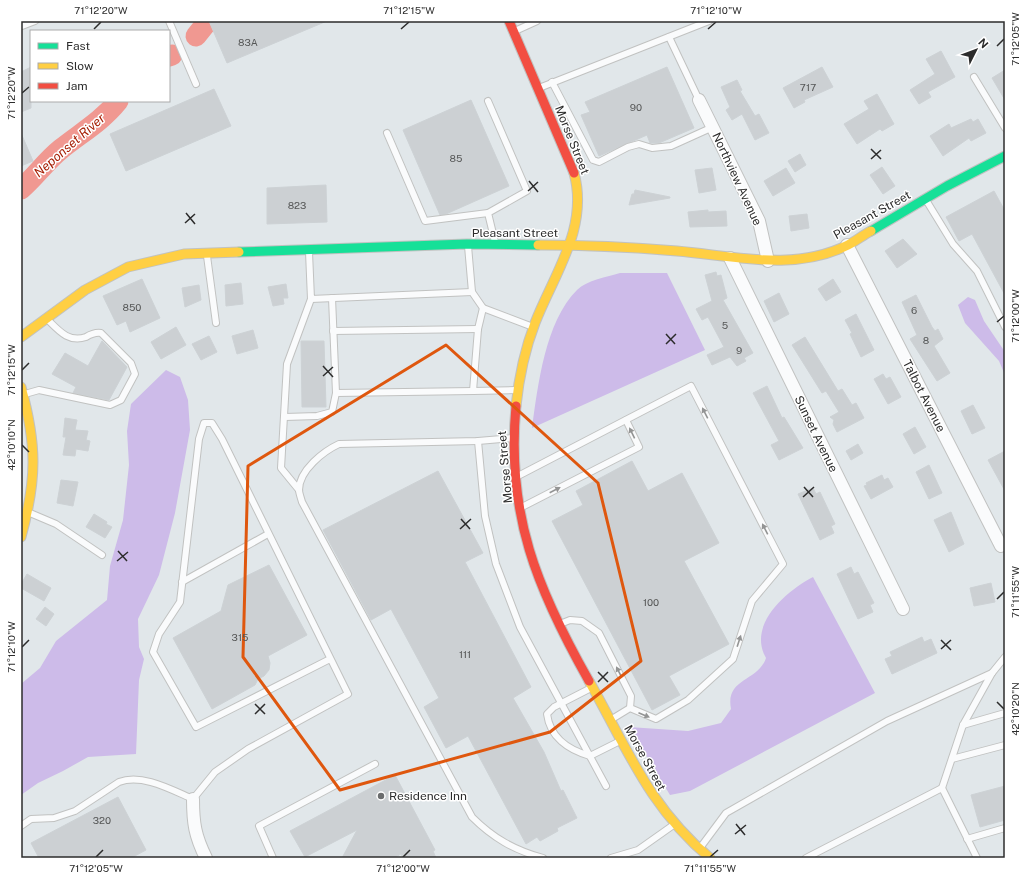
<svg xmlns="http://www.w3.org/2000/svg" width="1026" height="879" font-family="'Public Sans',sans-serif">
  <style>
    .green { fill: #cdbbe9 }
    .lines { fill: none; stroke-linecap: round; stroke-linejoin: round }
    .river { stroke: #f09891; stroke-width: 21 }
    .building { fill: #ccd0d3; stroke: #cdd2d5 }
    .lane-casing { stroke: #c1c2c1; stroke-width: 8 }
    .street-casing { stroke: #c1c2c1; stroke-width: 14 }
    .fast-casing { stroke: #c1c2c1; stroke-width: 11 }
    .slow-casing { stroke: #c1c2c1; stroke-width: 11 }
    .jam-casing { stroke: #c1c2c1; stroke-width: 11 }
    .lane { stroke: #fafbfc; stroke-width: 6 }
    .street { stroke: #fafbfc; stroke-width: 12 }
    .fast { stroke: #16e098; stroke-width: 9 }
    .slow { stroke: #ffcf43; stroke-width: 9 }
    .jam { stroke: #f24e42; stroke-width: 9 }
    .oneway { fill: #939494 }
    .marked { fill: none; stroke: #df570e; stroke-width: 3; stroke-linejoin: round }
    .ticks { fill: none; stroke: #2c2c2c; stroke-width: 1.5 }
    .poi-dot { fill: #6b6d6e; stroke: #fff; stroke-width: 1.5 }
    .labels { text-anchor: middle; stroke-width: 3; stroke-linejoin: round; paint-order: stroke }
    .number-label { font-size: 10px; fill: #555656 }
    .street-label { font-size: 12px; fill: #2c2c2c; stroke: #fff }
    .poi-label { font-size: 12px; fill: #2c2c2c; stroke: #fff; text-anchor: start }
    .water-label { font-size: 13px; font-style: italic; fill: #a61f05; stroke: #fff }
    .neatline { fill: none; stroke: #2c2c2c; stroke-width: 1.5 }
    .ticks-label { font-size: 10px; text-anchor: middle; fill: #2c2c2c }
  </style>
  <rect width="100%" height="100%" fill="#e1e7ea"/>
  <g class="green">
    <path d="M620 273H667L705 350 532 428C538 385 545 322 577 290 587 280 607 277 620 273Z"/>
    <polygon points="968,297 975,300 984,321 1005,352 1005,375 999,361 965,323 958,305"/>
    <polygon points="166,370 180,377 188,400 190,430 175,513 159,575 138,619 139,647 144,659 139,680 136,754 88,757 63,771 38,783 21,795 21,684 40,668 56,641 107,600 110,566 123,520 129,465 127,431 131,404"/>
    <path d="M813 577 875 693 690 791 670 795 629 727 688 731 721 723 731 709C725 678 758 682 766 658 747 625 786 591 813 577Z"/>
  </g>
  <g class="lines">
    <g class="river">
      <polyline points="196,36 208,21"/>
      <polyline points="169,56 172,55"/>
      <path d="M21 189C35 177 46 161 61 149 81 133 102 121 118 101"/>
    </g>
  </g>
  <g class="building">
    <polygon points="209,21 327,21 227,63"/>
    <polygon points="941,51 955,77 928,92 931,97 919,104 910,90 935,74 926,59"/>
    <polygon points="31,67 31,108 21,112 21,72"/>
    <polygon points="667,67 694,128 659,143 650,143 647,135 599,156 581,115 590,112 585,102"/>
    <polygon points="822,67 833,87 804,100 805,102 794,108 783,88"/>
    <polygon points="1005,70 1005,100 992,78"/>
    <polygon points="737,80 742,90 740,91 755,116 759,114 769,133 755,140 742,114 732,120 726,110 730,107 721,87"/>
    <polygon points="214,89 231,126 126,171 110,134"/>
    <polygon points="877,94 894,124 882,131 880,129 857,144 844,124 869,109 864,101"/>
    <polygon points="471,100 509,186 446,214 440,215 403,130"/>
    <polygon points="971,119 973,122 978,119 986,133 971,141 969,138 943,156 930,136 949,124 951,128"/>
    <polygon points="21,133 33,161 21,166"/>
    <polygon points="800,154 806,165 795,172 788,161"/>
    <polygon points="882,167 895,186 883,194 870,175"/>
    <polygon points="712,168 716,190 699,193 695,170"/>
    <polygon points="786,168 795,183 773,196 764,181"/>
    <polygon points="326,185 327,222 267,224 267,188"/>
    <polygon points="635,190 670,197 670,198 629,205 632,194 634,194"/>
    <polygon points="994,191 1005,211 1005,295 972,234 959,241 946,217"/>
    <polygon points="708,210 708,212 726,211 727,226 690,227 688,212"/>
    <polygon points="807,214 809,228 791,231 789,216"/>
    <polygon points="903,239 917,254 897,268 885,251"/>
    <polygon points="716,272 717,276 721,275 727,298 723,300 753,353 744,358 746,361 737,366 730,357 712,365 707,355 724,347 708,317 702,320 696,309 712,301 705,275"/>
    <polygon points="142,279 160,318 130,332 126,321 117,325 103,296"/>
    <polygon points="833,279 841,292 826,301 818,289"/>
    <polygon points="241,283 243,304 226,306 225,285"/>
    <polygon points="286,284 288,298 283,298 284,304 273,306 268,287"/>
    <polygon points="199,285 201,300 185,307 182,288"/>
    <polygon points="779,293 789,314 774,322 764,301"/>
    <polygon points="916,295 932,327 935,331 938,329 943,339 934,346 950,373 937,381 910,339 917,335 902,302"/>
    <polygon points="856,314 874,350 861,357 850,334 852,333 845,320"/>
    <polygon points="176,327 186,345 161,359 151,342"/>
    <polygon points="253,330 258,348 237,354 232,336"/>
    <polygon points="209,336 217,352 201,360 192,344"/>
    <polygon points="805,337 838,391 842,389 852,405 856,403 864,418 837,432 833,424 834,420 830,417 839,412 826,391 822,393 792,345"/>
    <polygon points="102,341 127,367 109,400 73,393 76,387 52,374 65,353 88,366"/>
    <polygon points="301,341 324,341 326,407 302,407"/>
    <polygon points="883,374 886,379 890,377 901,397 888,404 874,379"/>
    <polygon points="767,386 782,418 784,417 803,448 779,460 771,445 779,441 753,393"/>
    <polygon points="973,405 985,428 972,434 961,411"/>
    <polygon points="65,418 77,420 75,430 88,431 86,440 90,441 88,451 76,449 75,456 63,455 66,437 63,437"/>
    <polygon points="915,427 926,447 914,454 903,434"/>
    <polygon points="858,444 863,453 851,460 846,451"/>
    <polygon points="1005,451 1005,491 988,460"/>
    <polygon points="632,461 648,491 682,473 719,543 684,561 729,644 669,676 680,695 652,710 552,521 583,505 576,491"/>
    <polygon points="929,465 942,493 929,499 916,472"/>
    <polygon points="438,471 483,553 465,562 531,687 513,698 544,752 561,791 563,790 577,818 557,828 558,831 540,841 537,837 526,844 468,736 446,748 424,707 439,698 391,609 371,620 323,530"/>
    <polygon points="882,475 884,480 888,478 893,487 871,499 864,486 867,485 866,483"/>
    <polygon points="61,480 78,482 73,506 57,503"/>
    <polygon points="813,488 816,494 820,492 835,524 831,526 834,533 820,540 798,494"/>
    <polygon points="951,512 964,544 949,552 934,520"/>
    <polygon points="94,514 107,522 106,524 112,527 105,538 86,527"/>
    <polygon points="269,565 307,635 268,656 270,663 269,670 264,676 258,679 255,685 212,709 173,638 221,611 228,585"/>
    <polygon points="851,567 854,574 858,572 874,603 870,605 873,612 858,619 837,574"/>
    <polygon points="27,574 51,588 44,601 21,588 21,584"/>
    <polygon points="991,583 995,602 974,606 970,588"/>
    <polygon points="45,607 54,614 46,626 36,619"/>
    <polygon points="922,637 924,642 931,639 937,653 892,674 885,659 892,656 890,652"/>
    <polygon points="395,775 435,850 433,851 436,858 403,858 401,854 394,858 342,858 357,830 305,857 290,831"/>
    <polygon points="1005,786 1005,820 980,827 971,795"/>
    <polygon points="118,797 146,850 131,858 39,858 31,843"/>
  </g>
  <g class="lines">
    <defs>
      <g id="lane">
        <polyline points="169,21 196,84"/>
        <polyline points="21,23 22,26 35,21"/>
        <polyline points="515,31 537,21"/>
        <polyline points="669,37 699,100"/>
        <polyline points="974,77 1005,128"/>
        <polyline points="552,82 593,160 599,162 628,147 639,144 652,148 671,146 713,127"/>
        <polyline points="539,88 709,21"/>
        <polyline points="488,101 527,191 488,213 495,242"/>
        <polyline points="387,133 425,221 488,213"/>
        <polyline points="926,200 953,244 977,271 1005,327"/>
        <polyline points="468,246 472,292 483,308 533,327"/>
        <polyline points="309,252 311,299 472,292"/>
        <polyline points="207,256 216,323"/>
        <polyline points="332,298 336,393"/>
        <polyline points="483,308 478,329 473,391 516,390"/>
        <polyline points="333,331 478,329"/>
        <path d="M25 394 39 390 110 405 121 400 135 374 131 363 101 333C95 332 91 334 86 337 69 343 59 331 48 320"/>
        <polyline points="285,417 317,416 332,412 336,393 473,391"/>
        <path d="M513 438 478 441 339 444C324 451 299 470 299 490 299 493 301 498 302 502L472 817C493 838 514 850 543 858"/>
        <polyline points="478,441 485,516 496,564 520,627 606,786"/>
        <polyline points="518,476 691,386 783,564 752,601 733,659 688,700 656,719 630,708 612,719"/>
        <polyline points="299,490 281,468 287,364 311,299"/>
        <polyline points="522,507 639,447 626,420"/>
        <polyline points="30,513 56,524 102,555"/>
        <polyline points="182,582 268,534"/>
        <polyline points="560,624 570,620 582,621 599,633 631,696 630,708"/>
        <path d="M591 688 554 707 547 714C550 737 568 750 590 756L620 741"/>
        <polyline points="963,725 1005,713"/>
        <polyline points="952,759 1005,745"/>
        <polyline points="942,788 963,725 992,673 1005,657"/>
        <path d="M21 826 31 819 54 818 75 811 119 782C142 773 172 790 193 799L215 772 248 749 348 694 222 439 212 423H204L199 439 180 602 159 634 153 652 196 727 330 659"/>
        <polyline points="967,839 1005,828"/>
        <polyline points="700,848 726,813 887,721 992,673"/>
        <polyline points="273,858 259,826 375,764"/>
        <polyline points="611,858 638,850 672,826"/>
        <polyline points="806,858 942,788 977,858"/>
      </g>
      <g id="street">
        <polyline points="699,100 759,221 768,261"/>
        <polyline points="847,245 1001,546"/>
        <polyline points="730,258 903,609"/>
        <path d="M193 799C193 823 195 836 206 858"/>
      </g>
      <g id="fast">
        <polyline points="871,231 947,186 1005,156"/>
        <polyline points="239,252 467,244 538,245"/>
      </g>
      <g id="slow">
        <path d="M538 245C584 245 631 247 677 251 734 256 794 272 848 245 856 241 863 235 871 231"/>
        <polyline points="21,337 85,290 128,267 184,254 239,252"/>
        <path d="M21 387C37 445 37 479 21 537"/>
        <path d="M516 406C519 377 525 349 535 323 554 274 589 228 574 173"/>
        <path d="M589 681C627 748 649 807 710 858"/>
      </g>
      <g id="jam">
        <polyline points="509,21 574,173"/>
        <path d="M516 406C506 514 537 589 589 681"/>
      </g>
    </defs>
    <use href="#lane" class="lane-casing"/>
    <use href="#street" class="street-casing"/>
    <use href="#fast" class="fast-casing"/>
    <use href="#slow" class="slow-casing"/>
    <use href="#jam" class="jam-casing"/>
    <use href="#lane" class="lane"/>
    <use href="#street" class="street"/>
    <use href="#fast" class="fast"/>
    <use href="#slow" class="slow"/>
    <use href="#jam" class="jam"/>
  </g>
  <defs><path id="oneway-solid" d="M-6-.8H1V-3.2L6.5 0L1 3.2V.8H-6Z"/></defs>
  <g class="oneway">
    <use href="#oneway-solid" transform="translate(705 413) rotate(-117)"/>
    <use href="#oneway-solid" transform="translate(632 433) rotate(-116)"/>
    <use href="#oneway-solid" transform="translate(555 490) rotate(-27)"/>
    <use href="#oneway-solid" transform="translate(765 529) rotate(-117)"/>
    <use href="#oneway-solid" transform="translate(739 641) rotate(-72)"/>
    <use href="#oneway-solid" transform="translate(619 672) rotate(-117)"/>
    <use href="#oneway-solid" transform="translate(644 715) rotate(23)"/>
  </g>
  <path class="marked" d="M446 345 598 483 641 661 550 732 340 790 243 657 248 466Z"/>
  <path class="ticks" d="M94 29 101 22M401 29 409 22M708 29 716 22M997 46 1004 39M22 93 29 87M871 149 881 159M871 159 881 150M529 181 538 192M528 191 538 182M186 213 195 224M185 223 195 214M997 322 1004 316M666 334 675 344M666 344 676 334M323 366 333 377M22 370 29 363M323 376 333 367M22 445 29 452M804 487 813 497M803 497 814 487M461 519 470 529M460 529 471 519M118 551 127 561M117 561 128 552M997 599 1004 592M941 640 951 650M22 647 29 640M941 649 951 640M598 672 608 682M598 682 608 672M997 702 1004 709M255 704 265 714M255 714 265 704M736 824 745 835M735 834 746 825M96 857 103 850M403 857 410 850M710 857 718 850"/>
  <circle class="poi-dot" cx="381" cy="796" r="4"/>
  <g class="labels">
    <g class="number-label">
      <text x="248" y="46">83A</text>
      <text x="808" y="91">717</text>
      <text x="636" y="111">90</text>
      <text x="456" y="162">85</text>
      <text x="297" y="209">823</text>
      <text x="132" y="311">850</text>
      <text x="914" y="314">6</text>
      <text x="725" y="329">5</text>
      <text x="926" y="344">8</text>
      <text x="739" y="354">9</text>
      <text x="651" y="606">100</text>
      <text x="240" y="641">315</text>
      <text x="465" y="658">111</text>
      <text x="102" y="824">320</text>
    </g>
    <g class="street-label">
      <text transform="translate(572 140) rotate(68)" y="4">Morse Street</text>
      <text transform="translate(737 179) rotate(65)" y="4">Northview Avenue</text>
      <text transform="translate(872 215) rotate(-29)" y="4">Pleasant Street</text>
      <text x="515" y="237">Pleasant Street</text>
      <text transform="translate(924 396) rotate(63)" y="4">Talbot Avenue</text>
      <text transform="translate(816 434) rotate(64)" y="4">Sunset Avenue</text>
      <text transform="translate(505 467) rotate(-95)" y="4">Morse Street</text>
      <text transform="translate(645 758) rotate(61)" y="4">Morse Street</text>
    </g>
    <g class="poi-label">
      <text x="389" y="800">Residence Inn</text>
    </g>
    <g class="water-label">
      <text transform="translate(69 145) rotate(-41)" y="5">Neponset River</text>
    </g>
  </g>
  <rect width="1026" height="879" fill="none" stroke="#ffffff" stroke-width="44"/>
  <rect x="30" y="30" width="140" height="72" fill="#ffffff" stroke="#ababab"/>
  <rect x="38" y="43" width="20" height="6" fill="#16e098" stroke="#ababab"/>
  <text x="66" y="50" font-size="12" fill="#2c2c2c">Fast</text>
  <rect x="38" y="63" width="20" height="6" fill="#ffcf43" stroke="#ababab"/>
  <text x="66" y="70" font-size="12" fill="#2c2c2c">Slow</text>
  <rect x="38" y="83" width="20" height="6" fill="#f24e42" stroke="#ababab"/>
  <text x="66" y="90" font-size="12" fill="#2c2c2c">Jam</text>
  <g transform="translate(976 50) rotate(48)" stroke="#ffffff" stroke-width="3" paint-order="stroke">
  <path d="M0-3L7 15L0 10L-7 15Z" fill="#2c2c2c"/>
  <text y="-6" font-size="11" font-weight="bold" text-anchor="middle" fill="#2c2c2c">N</text>
  </g>
  <rect x="22" y="22" width="982" height="835" class="neatline"/>
  <g class="ticks-label">
    <text x="101" y="14">71°12'20"W</text>
    <text x="409" y="14">71°12'15"W</text>
    <text x="716" y="14">71°12'10"W</text>
    <text transform="translate(1015 39) rotate(-90)" y="4">71°12'05"W</text>
    <text transform="translate(11 93) rotate(-90)" y="4">71°12'20"W</text>
    <text transform="translate(1015 316) rotate(-90)" y="4">71°12'00"W</text>
    <text transform="translate(11 370) rotate(-90)" y="4">71°12'15"W</text>
    <text transform="translate(11 445) rotate(-90)" y="4">42°10'10"N</text>
    <text transform="translate(1015 592) rotate(-90)" y="4">71°11'55"W</text>
    <text transform="translate(11 647) rotate(-90)" y="4">71°12'10"W</text>
    <text transform="translate(1015 709) rotate(-90)" y="4">42°10'20"N</text>
    <text x="96" y="872">71°12'05"W</text>
    <text x="403" y="872">71°12'00"W</text>
    <text x="710" y="872">71°11'55"W</text>
  </g>
</svg>
